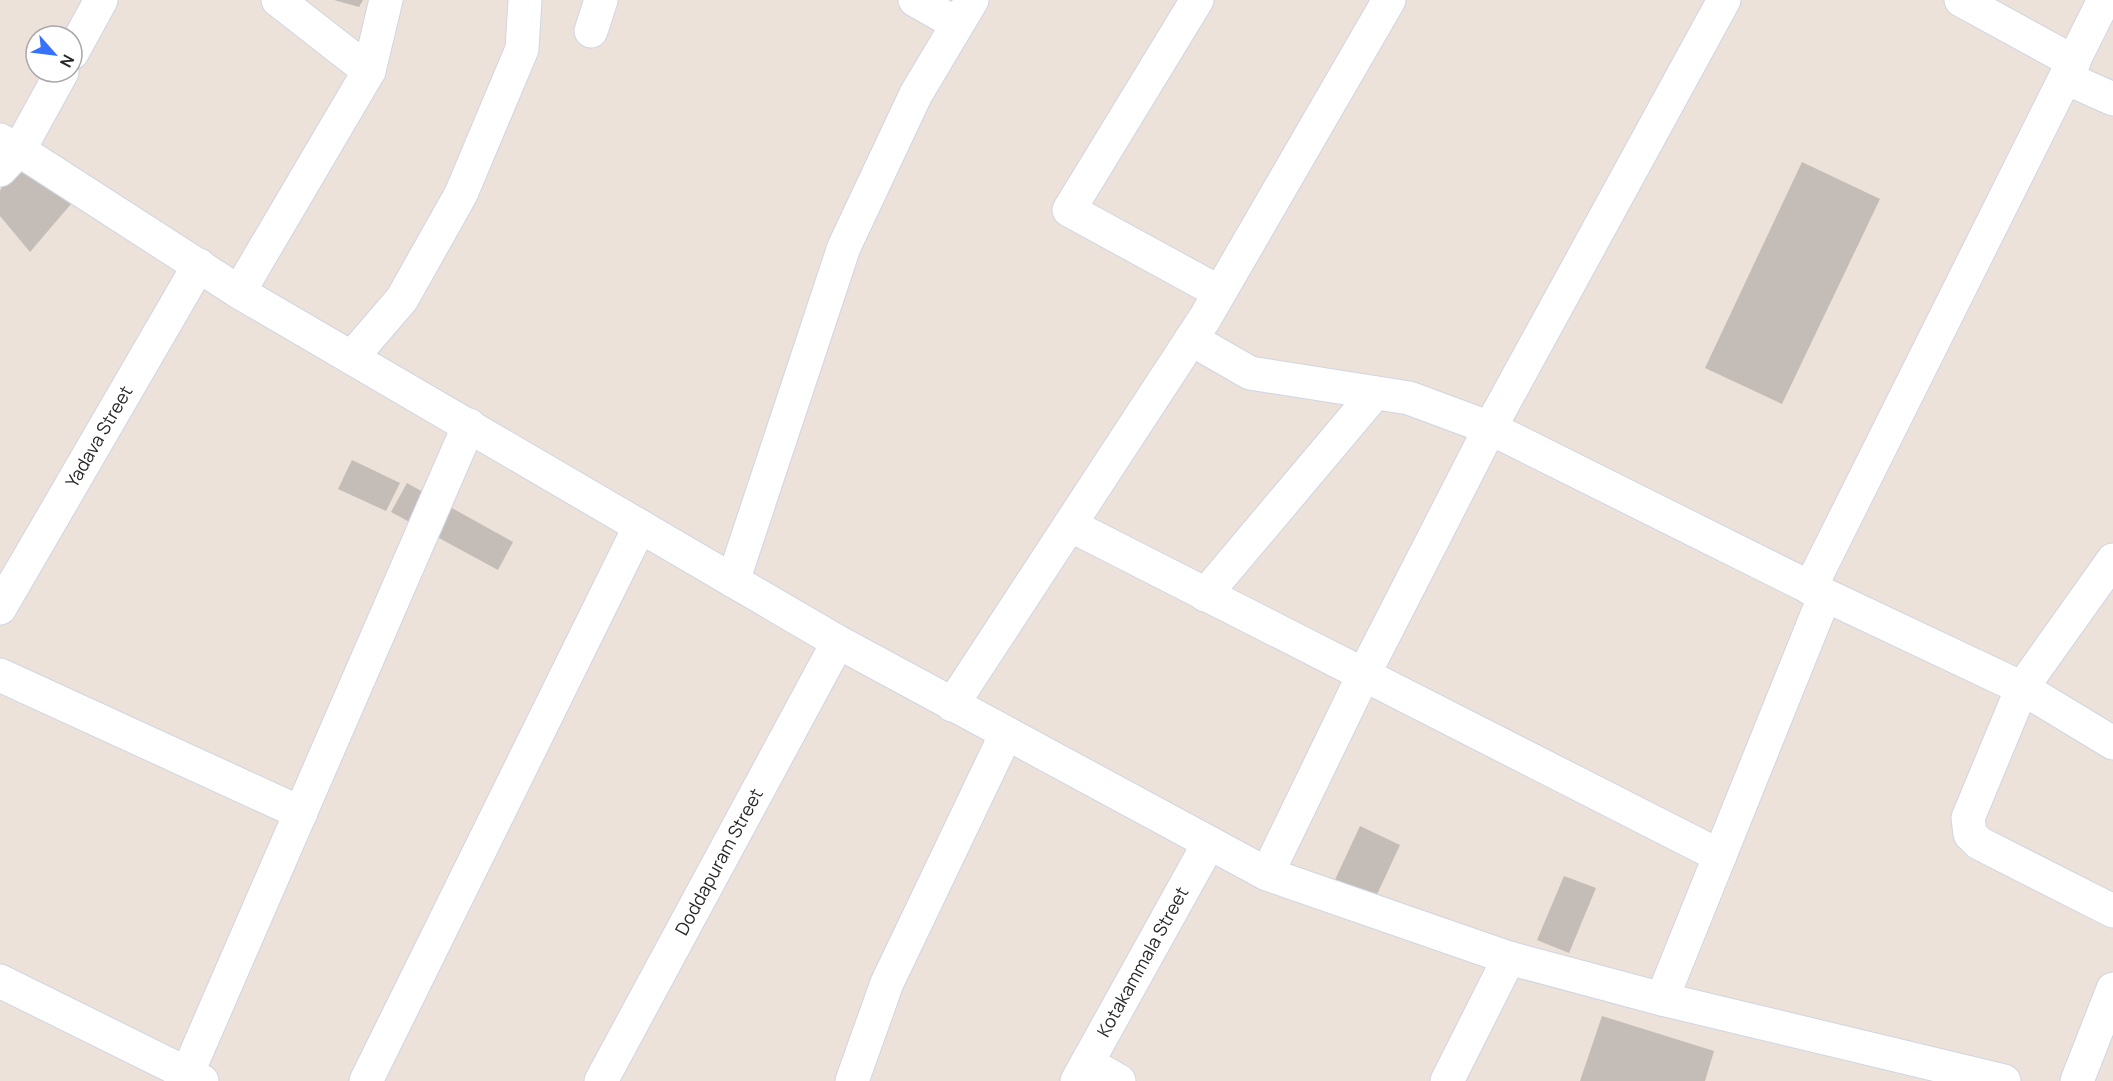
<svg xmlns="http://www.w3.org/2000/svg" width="2113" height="1081" font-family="Manrope,sans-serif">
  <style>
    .building { fill: #c4bcb7 }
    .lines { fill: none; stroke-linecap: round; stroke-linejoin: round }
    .minor-casing { stroke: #cfd5e2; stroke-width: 35 }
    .minor { stroke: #fff; stroke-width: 33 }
    .labels { text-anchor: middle; stroke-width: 4.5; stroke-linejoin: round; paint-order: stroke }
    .street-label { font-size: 18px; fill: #292929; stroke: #fff }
  </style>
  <rect width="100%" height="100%" fill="#ece2da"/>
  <g class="building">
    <polygon points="334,0 363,0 359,7"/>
    <polygon points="1802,162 1880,199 1782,404 1705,368"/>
    <polygon points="13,166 71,204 30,252 0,216 0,191"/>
    <polygon points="352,460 400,483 386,511 338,489"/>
    <polygon points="407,483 513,542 498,570 391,512"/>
    <polygon points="1360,826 1400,845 1373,903 1333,884"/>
    <polygon points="1564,876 1596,888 1569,953 1537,940"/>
    <polygon points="1602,1016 1714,1051 1705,1081 1580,1081"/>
  </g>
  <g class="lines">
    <defs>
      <g id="minor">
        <polyline points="278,0 369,71"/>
        <polyline points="915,0 957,24"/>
        <polyline points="1197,0 1069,210 1219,292"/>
        <polyline points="1961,0 2074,62"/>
        <polyline points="591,31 601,0"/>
        <polyline points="72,53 101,0"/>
        <polyline points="2066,78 2113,99"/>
        <polyline points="0,140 19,150 239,292 838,642 1267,874 1509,958 1662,999 2004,1081"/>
        <polyline points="0,170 19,150 62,72"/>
        <polyline points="239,292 369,71 386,0"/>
        <polyline points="1191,339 1250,373 1409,398 1490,428 1825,595 2022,688 1968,818 1970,834 1979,843 2113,911"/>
        <polyline points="353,356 402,299 461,194 522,49 525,0"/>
        <polyline points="1070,525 1720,856"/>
        <polyline points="2113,560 2022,688 2113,743"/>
        <polyline points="733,581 844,247 916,94 972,0"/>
        <polyline points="1810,588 2104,0"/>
        <polyline points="1205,595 1375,393"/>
        <path id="s1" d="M0 608 199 265"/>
        <polyline points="0,675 301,813"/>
        <polyline points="952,705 1205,318 1389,0"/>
        <polyline points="1267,874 1363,676 1490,428 1724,0"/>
        <polyline points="0,981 202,1081"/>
        <polyline points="1662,999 1825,595"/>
        <polyline points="1087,1063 1119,1081"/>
        <polyline points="187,1074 469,425"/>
        <polyline points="366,1081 640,526"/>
        <path id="s2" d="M601 1081 838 642"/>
        <polyline points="852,1081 887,983 1006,734"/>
        <path id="s3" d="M1077 1081 1209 843"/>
        <polyline points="1447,1081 1509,958"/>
        <polyline points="2077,1081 2113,989"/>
      </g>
    </defs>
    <use href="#minor" class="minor-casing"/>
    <use href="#minor" class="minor"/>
  </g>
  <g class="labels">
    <g class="street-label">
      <text dy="6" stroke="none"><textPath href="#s1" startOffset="198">Yadava Street</textPath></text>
      <text dy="6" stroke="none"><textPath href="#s2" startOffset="249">Doddapuram Street</textPath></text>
      <text dy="6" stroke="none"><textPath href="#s3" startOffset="136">Kotakammala Street</textPath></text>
    </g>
  </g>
  <g transform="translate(54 54) rotate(118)"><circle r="28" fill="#ffffff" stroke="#a9a9a9" stroke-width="1.5"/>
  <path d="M0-4.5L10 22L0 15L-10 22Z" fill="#3672fd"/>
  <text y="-9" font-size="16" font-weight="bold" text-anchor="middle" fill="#292929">N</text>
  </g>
</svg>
